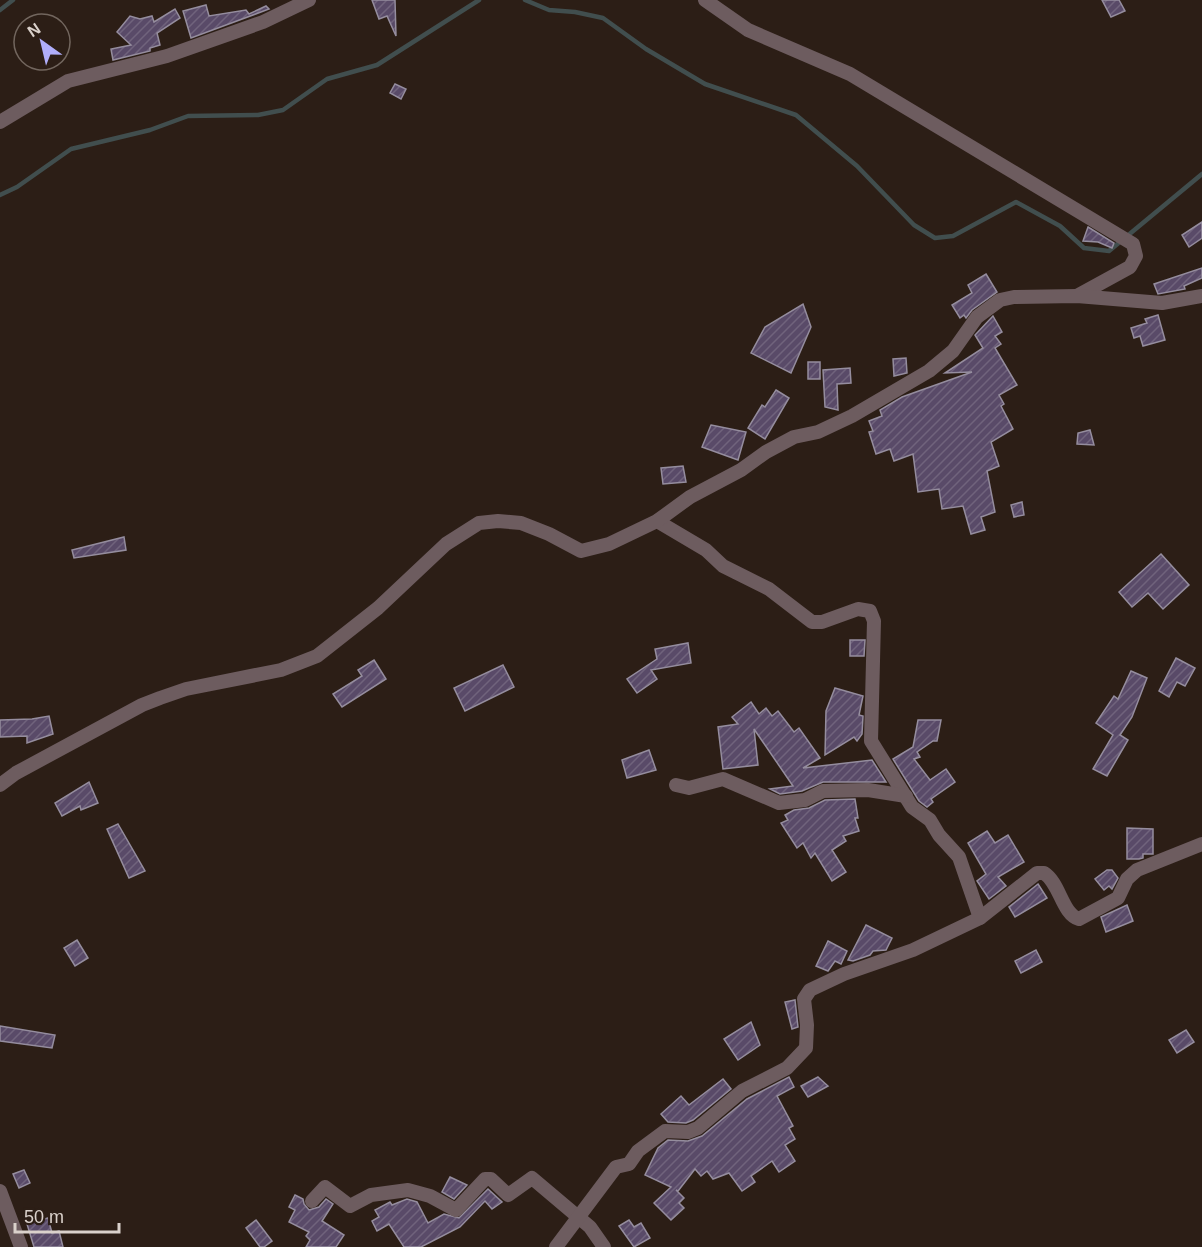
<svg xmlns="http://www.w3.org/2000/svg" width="1202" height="1247" font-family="Helvetica,sans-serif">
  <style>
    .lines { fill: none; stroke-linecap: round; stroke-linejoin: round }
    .stream { stroke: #414e4e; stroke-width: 4.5 }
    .building { fill: url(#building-hatch); stroke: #958d9e; stroke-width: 1.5 }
    .minor { stroke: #6d5c5f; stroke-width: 14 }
  </style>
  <defs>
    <pattern id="building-hatch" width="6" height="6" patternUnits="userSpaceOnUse" patternTransform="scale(1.5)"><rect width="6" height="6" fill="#594a68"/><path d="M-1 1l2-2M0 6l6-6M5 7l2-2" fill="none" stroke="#70637c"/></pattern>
  </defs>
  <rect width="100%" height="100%" fill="#2c1e16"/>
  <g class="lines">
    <g class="stream">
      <polyline points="525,0 549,10 575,12 603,18 646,49 705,84 796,115 857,166 914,225 935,238 953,236 1016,202 1060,226 1084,248 1109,251 1202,174"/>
      <polyline points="0,10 13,0"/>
      <polyline points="0,195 17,187 71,149 150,130 188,116 258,115 283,110 327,79 377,65 479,0"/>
    </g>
  </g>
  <g class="building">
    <polygon points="372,0 395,0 396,36 387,16 379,19"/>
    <polygon points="1102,0 1119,0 1125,11 1111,17"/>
    <polygon points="206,5 209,16 246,10 249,14 266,6 269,9 191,38 183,11"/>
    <polygon points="175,9 180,18 157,33 160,45 150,48 150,51 113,60 111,49 131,45 117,32 130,16 140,19 152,16 154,22"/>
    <polygon points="395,84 406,89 401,99 390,93"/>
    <polygon points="1202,222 1202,238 1189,247 1182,235"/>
    <polygon points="1088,227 1114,243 1112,248 1098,242 1083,241"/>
    <polygon points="1202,268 1202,278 1184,286 1185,289 1158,294 1154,284"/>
    <polygon points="986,274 997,292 972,310 966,318 964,315 960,318 952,305 972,293 968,285"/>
    <polygon points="803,304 811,327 791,373 751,353 765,327"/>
    <polygon points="1158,315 1165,340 1143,346 1140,336 1134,338 1131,328 1147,323 1145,319"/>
    <polygon points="993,316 1002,332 995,336 1001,344 995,348 1017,385 999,395 1004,404 1001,406 1013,429 991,442 999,466 987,471 995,512 981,517 985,530 971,534 963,506 942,509 939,489 918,492 913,454 894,461 890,449 876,454 869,432 873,431 869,421 882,416 880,410 902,397 972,372 945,373 983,348 975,335"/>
    <polygon points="906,358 907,373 894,376 893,359"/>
    <rect x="808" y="362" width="12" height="17"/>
    <polygon points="850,368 851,383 837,384 838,410 825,407 823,370"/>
    <polygon points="776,390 789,398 765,439 748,428 762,405 765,407"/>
    <polygon points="711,425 746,432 738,460 702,447"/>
    <polygon points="1090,430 1094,445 1077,444 1078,433"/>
    <polygon points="683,466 686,482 663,484 661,468"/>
    <polygon points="1022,502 1024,515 1014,517 1011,505"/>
    <polygon points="124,537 126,550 74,558 72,550"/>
    <polygon points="1161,554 1189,585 1163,609 1148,593 1132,607 1119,592"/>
    <polygon points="850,640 865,640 864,656 850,656"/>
    <polygon points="688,643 691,663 651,670 657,679 637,693 627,679 657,659 655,649"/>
    <polygon points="1176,658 1195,668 1185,686 1177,682 1169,697 1159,691"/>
    <polygon points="374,660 386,679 342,707 333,694 362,676 358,670"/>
    <polygon points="503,665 514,687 465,711 454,688"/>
    <polygon points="1131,671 1147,678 1132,717 1120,735 1128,740 1107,776 1093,769 1113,735 1096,723 1114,696 1118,699"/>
    <polygon points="835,688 863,696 859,715 863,716 862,734 857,741 854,737 825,755 826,711"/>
    <polygon points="751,702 759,714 766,708 772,716 778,711 794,732 799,728 820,758 803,768 872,760 886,782 823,782 802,791 780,794 770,789 793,786 754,729 758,765 723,769 718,727 738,724 732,717"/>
    <polygon points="49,716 53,734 27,743 27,736 0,737 0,720 32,719"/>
    <polygon points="918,720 941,720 937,741 933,741 917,752 920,757 914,759 930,780 946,769 955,782 931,799 933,802 927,807 919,801 893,759 913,747"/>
    <polygon points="649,750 656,770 627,778 622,760"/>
    <polygon points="89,782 98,803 81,810 80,806 62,816 55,803"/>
    <polygon points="855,799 858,818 855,818 859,831 843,836 846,841 832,850 846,872 832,881 815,853 811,858 803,843 797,848 781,823 788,820 785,815 794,810 809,808 825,800"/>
    <polygon points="118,824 145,871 129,878 107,829"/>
    <polygon points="1127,828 1153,829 1153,854 1143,854 1143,858 1139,859 1127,859"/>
    <polygon points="987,831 995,843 1008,835 1024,862 998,877 1006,886 989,899 977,881 986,874 968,843"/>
    <polygon points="1107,870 1112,870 1118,878 1112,889 1109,886 1104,890 1095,879"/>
    <polygon points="1038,884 1047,898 1015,917 1009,907"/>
    <polygon points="1127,905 1133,921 1106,932 1101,917"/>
    <polygon points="866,925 892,938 886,950 873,951 870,955 853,961 848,960"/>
    <polygon points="77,940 88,958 75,966 64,948"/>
    <polygon points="828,941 847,951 841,964 835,961 828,971 816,966"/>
    <polygon points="1036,950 1042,962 1021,973 1015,961"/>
    <polygon points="795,1000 798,1027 792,1029 785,1002"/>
    <polygon points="751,1022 760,1045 738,1060 724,1039"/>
    <polygon points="0,1026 55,1035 52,1048 0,1041"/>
    <polygon points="1186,1030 1194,1042 1177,1053 1169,1040"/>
    <polygon points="789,1077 794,1087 777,1096 793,1126 789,1128 795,1139 785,1145 795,1161 779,1172 772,1161 751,1176 755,1182 742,1191 729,1173 713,1179 707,1171 701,1176 695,1169 678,1191 676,1190 684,1198 679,1203 684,1208 671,1220 654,1203 671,1187 645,1175 658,1148 668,1140 688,1141 702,1136 747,1099"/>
    <polygon points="818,1077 828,1086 808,1097 801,1086"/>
    <polygon points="723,1079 731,1089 693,1120 686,1123 668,1122 661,1114 681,1096 689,1105"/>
    <polygon points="24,1170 30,1183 19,1188 13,1174"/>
    <polygon points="450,1177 467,1185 454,1199 442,1192"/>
    <polygon points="488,1189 502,1202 492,1209 485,1201 460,1227 421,1247 404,1247 389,1224 377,1231 372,1221 379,1217 375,1210 390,1202 392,1205 407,1199 417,1202 428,1223 444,1214 459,1218"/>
    <polygon points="295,1195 303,1199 304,1204 309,1210 319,1207 326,1199 333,1204 322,1221 344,1235 336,1247 306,1247 310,1240 306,1236 309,1232 289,1222 295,1210 289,1207"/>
    <polygon points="48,1218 52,1233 59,1231 63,1247 34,1247 27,1224"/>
    <polygon points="256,1220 272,1241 264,1247 260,1247 246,1228"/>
    <polygon points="629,1220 634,1227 641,1223 650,1238 634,1247 619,1226"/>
  </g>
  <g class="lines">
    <g class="minor">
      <polyline points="705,0 748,30 850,74 1133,244 1136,256 1130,267 1077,296"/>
      <polyline points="0,122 68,81 167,56 263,22 309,0"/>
      <polyline points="657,521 706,550 723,566 769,589 812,622 822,622 858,609 870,611 874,621 871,741 912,807 930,820 939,835 959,857 980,918"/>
      <polyline points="0,785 16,773 142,705 160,698 186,689 281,670 317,656 378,608 446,544 479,523 498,521 521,523 549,534 581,551 609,544 657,521 690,497 741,470 766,452 794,437 818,432 852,416 929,371 953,351 977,317 1000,300 1014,297 1077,296 1162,303 1202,296"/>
      <polyline points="676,785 689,788 723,779 779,803 805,800 823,791 868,790 906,796"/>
      <polyline points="0,1191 21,1247"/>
      <polyline points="312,1201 325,1187 350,1206 371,1195 408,1190 430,1196 456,1210 485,1179 491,1179 508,1195 532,1178 590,1227 604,1247"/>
      <path d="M556 1247 616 1167 629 1164 638 1151 665 1131 688 1132 698 1128 742 1091 787 1068 806 1048 807 1025 804 999 810 990 844 974 913 950 980 918 1037 873H1044C1060 883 1062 914 1079 919L1118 898 1127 879 1137 870 1202 844"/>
    </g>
  </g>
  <g transform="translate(42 42) rotate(326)"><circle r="28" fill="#2c1e16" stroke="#72665e" stroke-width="1.5"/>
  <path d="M0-4.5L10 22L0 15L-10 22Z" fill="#b0aefa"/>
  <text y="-9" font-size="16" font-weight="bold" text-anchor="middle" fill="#dad1cb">N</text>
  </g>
  <path d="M15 1223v9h104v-9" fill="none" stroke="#dad1cb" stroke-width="3"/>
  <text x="24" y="1223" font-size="18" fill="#dad1cb" stroke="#2c1e16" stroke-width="4.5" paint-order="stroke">50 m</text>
</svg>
